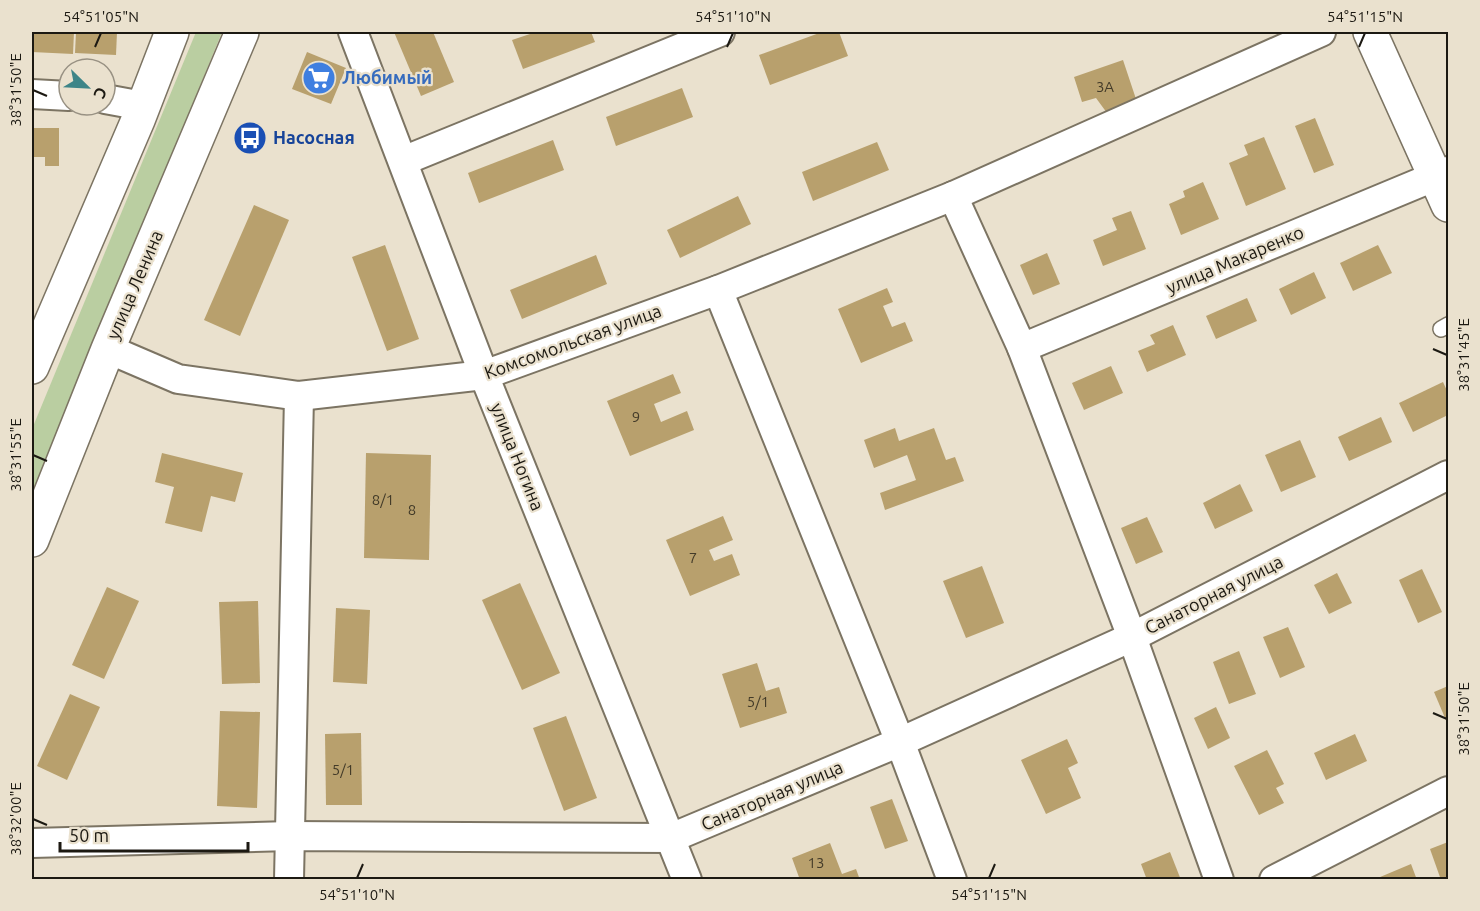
<svg xmlns="http://www.w3.org/2000/svg" width="1480" height="911" font-family="Ubuntu,sans-serif">
  <style>
    .green { fill: #bacea1 }
    .building { fill: #b8a06d }
    .lines { fill: none; stroke-linecap: round; stroke-linejoin: round }
    .service-casing { stroke: #7c7463; stroke-width: 18 }
    .minor-casing { stroke: #7c7463; stroke-width: 32 }
    .tertiary-casing { stroke: #7c7463; stroke-width: 36 }
    .secondary-casing { stroke: #7c7463; stroke-width: 36 }
    .service { stroke: #fff; stroke-width: 15 }
    .minor { stroke: #fff; stroke-width: 28 }
    .tertiary { stroke: #fff; stroke-width: 33 }
    .secondary { stroke: #fff; stroke-width: 33 }
    .ticks { fill: none; stroke: #1c1912; stroke-width: 2 }
    .labels { text-anchor: middle; stroke-width: 4.5; stroke-linejoin: round; paint-order: stroke }
    .number-label { font-size: 15px; fill: #433b29 }
    .shop-label { font-size: 18px; font-weight: bold; fill: #366cbe; stroke: #eae1ce; text-anchor: start }
    .transit-label { font-size: 18px; font-weight: bold; fill: #164399; stroke: #eae1ce; text-anchor: start }
    .street-label { font-size: 18px; fill: #1c1912; stroke: #eae1ce }
    .neatline { fill: none; stroke: #1c1912; stroke-width: 2 }
    .ticks-label { font-size: 15px; text-anchor: middle; fill: #1c1912 }
  </style>
  <rect width="100%" height="100%" fill="#eae1ce"/>
  <polygon class="green" points="196,32 222,32 32,500 32,429"/>
  <g class="building">
    <polygon points="32,32 74,32 73,54 32,52"/>
    <polygon points="76,32 117,32 116,55 75,53"/>
    <polygon points="394,32 433,32 454,82 421,96"/>
    <polygon points="536,32 591,32 595,42 523,69 512,40"/>
    <polygon points="822,32 839,32 848,56 770,85 759,55"/>
    <polygon points="307,52 346,68 331,104 292,89"/>
    <polygon points="1123,60 1137,102 1107,113 1096,98 1082,102 1074,77"/>
    <polygon points="682,88 693,117 616,146 606,117"/>
    <polygon points="1315,118 1334,165 1314,173 1295,126"/>
    <polygon points="32,128 59,128 59,166 45,166 45,157 32,157"/>
    <polygon points="1264,137 1286,189 1246,206 1229,163 1248,155 1244,145"/>
    <polygon points="553,140 564,170 479,203 468,173"/>
    <polygon points="877,142 889,170 813,201 802,172"/>
    <polygon points="1203,182 1219,219 1181,235 1169,204 1185,197 1183,191"/>
    <polygon points="738,196 751,224 680,258 667,230"/>
    <polygon points="254,205 289,220 240,336 204,320"/>
    <polygon points="1131,211 1146,249 1103,266 1093,240 1117,230 1112,218"/>
    <polygon points="385,245 419,339 387,351 352,257"/>
    <polygon points="1378,245 1392,273 1353,291 1340,263"/>
    <polygon points="1047,253 1060,284 1033,295 1020,265"/>
    <polygon points="596,255 607,284 522,319 510,290"/>
    <polygon points="1314,272 1326,298 1291,315 1279,289"/>
    <polygon points="887,288 893,302 883,306 892,327 905,322 913,341 861,363 838,309"/>
    <polygon points="1247,298 1257,321 1216,339 1206,316"/>
    <polygon points="1173,325 1186,355 1147,372 1138,351 1155,344 1150,335"/>
    <polygon points="1111,366 1123,393 1084,410 1072,383"/>
    <polygon points="673,374 681,393 654,404 661,422 687,411 694,430 630,456 607,401"/>
    <polygon points="1443,382 1448,393 1448,415 1413,432 1399,403"/>
    <polygon points="1381,417 1392,442 1349,461 1338,437"/>
    <polygon points="895,428 899,441 934,428 946,460 955,457 964,481 885,510 880,493 916,480 907,455 874,468 864,440"/>
    <polygon points="1300,440 1316,477 1281,492 1265,455"/>
    <polygon points="162,453 243,473 235,502 211,496 202,532 165,523 174,487 155,482"/>
    <polygon points="366,453 431,455 429,560 364,558"/>
    <polygon points="1240,484 1253,511 1215,529 1203,503"/>
    <polygon points="723,516 733,540 709,550 714,561 732,554 740,575 690,596 666,540"/>
    <polygon points="1147,517 1163,552 1136,564 1121,528"/>
    <polygon points="982,566 1004,623 966,638 943,581"/>
    <polygon points="1422,569 1442,612 1418,623 1399,580"/>
    <polygon points="1337,573 1352,603 1329,614 1314,585"/>
    <polygon points="520,583 560,673 522,690 482,600"/>
    <polygon points="107,587 139,601 104,679 72,665"/>
    <polygon points="258,601 260,683 222,684 219,602"/>
    <polygon points="336,608 370,610 367,684 333,682"/>
    <polygon points="1288,627 1305,667 1280,678 1263,637"/>
    <polygon points="1239,651 1256,694 1229,704 1213,662"/>
    <polygon points="757,663 766,691 779,687 787,713 740,728 722,674"/>
    <polygon points="1448,686 1448,725 1434,692"/>
    <polygon points="70,694 100,707 67,780 37,766"/>
    <polygon points="1216,707 1230,738 1208,749 1194,718"/>
    <polygon points="220,711 260,712 257,808 217,806"/>
    <polygon points="566,716 597,798 564,811 533,728"/>
    <polygon points="361,733 362,805 326,805 325,734"/>
    <polygon points="1355,734 1367,761 1326,780 1314,753"/>
    <polygon points="1067,739 1078,763 1068,768 1081,798 1046,814 1021,760"/>
    <polygon points="1267,750 1284,784 1276,788 1284,803 1259,815 1234,766"/>
    <polygon points="892,799 908,841 885,849 870,807"/>
    <polygon points="1448,842 1448,880 1441,880 1430,849"/>
    <polygon points="830,843 842,874 856,869 860,880 800,880 792,858"/>
    <polygon points="1170,852 1181,880 1147,880 1141,864"/>
    <polygon points="1411,864 1417,880 1373,880"/>
  </g>
  <g class="lines">
    <defs>
      <polyline id="service" points="1441,329 1448,325"/>
      <g id="minor">
        <polyline points="353,32 484,375 687,880"/>
        <polyline points="32,94 69,96"/>
        <polyline points="105,99 143,106"/>
        <polyline points="403,161 720,32"/>
        <polyline points="953,196 1022,348 1132,637 1219,880"/>
        <polyline points="718,290 900,742 952,880"/>
        <polyline points="1022,348 1448,171"/>
        <polyline points="108,349 178,379 299,396 484,375 718,290 953,196 1321,32"/>
        <polyline points="32,843 290,836 671,838 900,742 1132,637 1448,475"/>
        <polyline points="289,880 299,396"/>
        <polyline points="1274,880 1448,791"/>
      </g>
      <polyline id="tertiary" points="1370,32 1448,205"/>
      <g id="secondary">
        <polyline points="32,367 138,120 172,32"/>
        <polyline points="32,540 108,349 242,32"/>
      </g>
    </defs>
    <use href="#service" class="service-casing"/>
    <use href="#minor" class="minor-casing"/>
    <use href="#tertiary" class="tertiary-casing"/>
    <use href="#secondary" class="secondary-casing"/>
    <use href="#service" class="service"/>
    <use href="#minor" class="minor"/>
    <use href="#tertiary" class="tertiary"/>
    <use href="#secondary" class="secondary"/>
  </g>
  <path class="ticks" d="M95 47 101 33M727 47 733 33M1359 47 1365 33M33 90 47 96M1433 349 1447 355M33 455 47 461M1433 713 1447 719M33 819 47 825M357 878 363 864M989 878 995 864"/>
  <defs>
    <symbol id="supermarket-disc" viewBox="-11 -11 22 22"><circle r="9.5" fill="#3f7fe0" stroke="#eae1ce"/><path d="M-6-5.5h2.5l.6 2H6L4.5 2H-2.5L-4.4-4H-6ZM-1.5 3.2a1.3 1.3 0 1 0 .1 0ZM3 3.2a1.3 1.3 0 1 0 .1 0Z" fill="#fff"/></symbol>
    <symbol id="bus-disc" viewBox="-11 -11 22 22"><circle r="9.5" fill="#1a4fb4" stroke="#eae1ce"/><path d="M-5-6H5V4H4V6H2V4H-2V6H-4V4H-5ZM-3.5-4V0h7V-4ZM-3.5 1.2v1.5H-2V1.2ZM2 1.2v1.5H3.5V1.2Z" fill="#fff"/></symbol>
  </defs>
  <g fill-rule="evenodd">
    <use href="#supermarket-disc" x="300" y="59" width="38" height="38"/>
    <use href="#bus-disc" x="231" y="119" width="38" height="38"/>
  </g>
  <g class="labels">
    <g class="number-label">
      <text x="1105" y="92">3А</text>
      <text x="636" y="422">9</text>
      <text x="383" y="505">8/1</text>
      <text x="412" y="515">8</text>
      <text x="693" y="563">7</text>
      <text x="758" y="707">5/1</text>
      <text x="343" y="775">5/1</text>
      <text x="816" y="868">13</text>
    </g>
    <g class="shop-label">
      <text x="342" y="84">Любимый</text>
    </g>
    <g class="transit-label">
      <text x="273" y="144">Насосная</text>
    </g>
    <g class="street-label">
      <text transform="translate(1235 260) rotate(-23)" y="6">улица Макаренко</text>
      <text transform="translate(135 285) rotate(-67)" y="6">улица Ленина</text>
      <text transform="translate(573 342) rotate(-20)" y="6">Комсомольская улица</text>
      <text transform="translate(517 457) rotate(68)" y="6">улица Ногина</text>
      <text transform="translate(1214 595) rotate(-27)" y="6">Санаторная улица</text>
      <text transform="translate(772 796) rotate(-23)" y="6">Санаторная улица</text>
    </g>
  </g>
  <rect width="1480" height="911" fill="none" stroke="#eae1ce" stroke-width="66"/>
  <g transform="translate(87 87) rotate(114)"><circle r="28" fill="#eae1ce" stroke="#989183" stroke-width="1.5"/>
  <path d="M0-4.5L10 22L0 15L-10 22Z" fill="#3d8588"/>
  <text y="-9" font-size="16" font-weight="bold" text-anchor="middle" fill="#1c1912">С</text>
  </g>
  <path d="M60 842v9h188v-9" fill="none" stroke="#1c1912" stroke-width="3"/>
  <text x="69" y="842" font-size="18" fill="#1c1912" stroke="#eae1ce" stroke-width="4.5" paint-order="stroke">50 m</text>
  <rect x="33" y="33" width="1414" height="845" class="neatline"/>
  <g class="ticks-label">
    <text x="101" y="22">54°51'05"N</text>
    <text x="733" y="22">54°51'10"N</text>
    <text x="1365" y="22">54°51'15"N</text>
    <text transform="translate(16 90) rotate(-90)" y="5">38°31'50"E</text>
    <text transform="translate(1464 355) rotate(-90)" y="5">38°31'45"E</text>
    <text transform="translate(16 455) rotate(-90)" y="5">38°31'55"E</text>
    <text transform="translate(1464 719) rotate(-90)" y="5">38°31'50"E</text>
    <text transform="translate(16 819) rotate(-90)" y="5">38°32'00"E</text>
    <text x="357" y="900">54°51'10"N</text>
    <text x="989" y="900">54°51'15"N</text>
  </g>
</svg>
